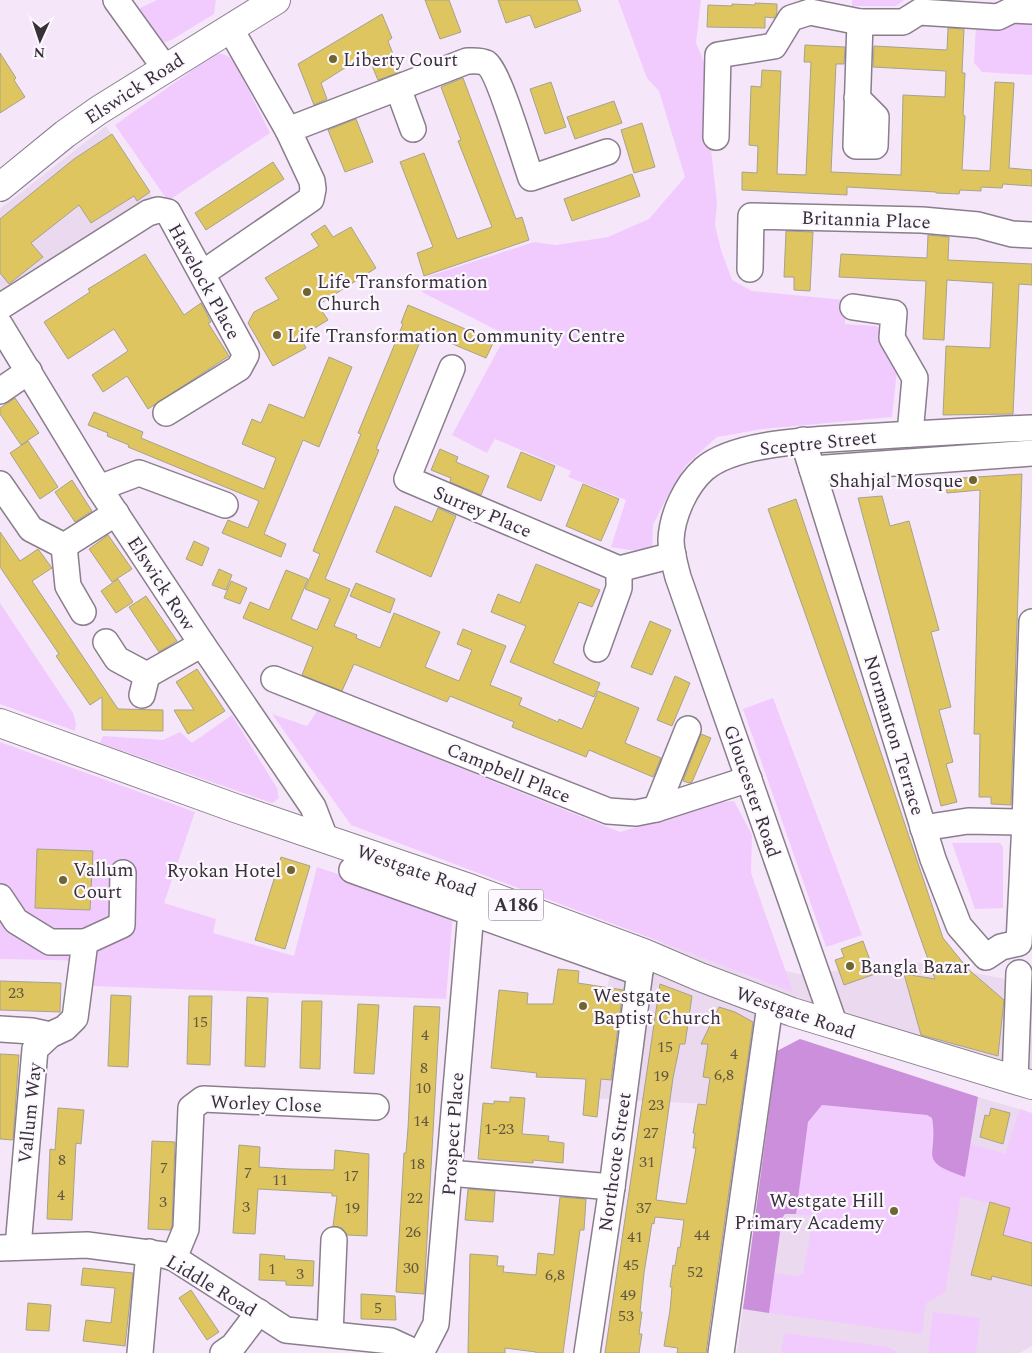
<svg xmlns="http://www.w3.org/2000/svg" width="1032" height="1353" font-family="Spectral,serif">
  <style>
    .built { fill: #ebd9f0 }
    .green { fill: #f2cbfe }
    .forest { fill: #cb8fdc }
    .building { fill: #dec55f; stroke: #a6a28f }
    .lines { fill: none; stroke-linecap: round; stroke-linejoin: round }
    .minor-casing { stroke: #8a7e8d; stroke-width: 28 }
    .major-casing { stroke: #8a7e8d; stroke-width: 30 }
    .minor { stroke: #fff; stroke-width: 25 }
    .major { stroke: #fff; stroke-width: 28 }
    .poi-dot { fill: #706431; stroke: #fdf8ff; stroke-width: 2 }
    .labels { text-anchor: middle; stroke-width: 4.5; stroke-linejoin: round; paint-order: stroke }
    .number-label { font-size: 16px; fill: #615742 }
    .shield { fill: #fdf8ff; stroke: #726d74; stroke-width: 1 }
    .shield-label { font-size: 18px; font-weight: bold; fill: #373238 }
    .poi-label { font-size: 19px; fill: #373238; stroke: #fdf8ff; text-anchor: start }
    .street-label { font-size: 19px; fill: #373238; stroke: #fdf8ff }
  </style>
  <rect width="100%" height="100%" fill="#f5e7f9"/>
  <g class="built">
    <polygon points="106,126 153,198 0,292 0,209"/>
    <polygon points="618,933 804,975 910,961 1032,984 1032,1085 782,1025 777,1051 800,1039 978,1097 1032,1113 1032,1346 1020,1353 737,1353 776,1060 768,1107 586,1098"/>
  </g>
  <g class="green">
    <polygon points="157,0 216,0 214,14 173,39 166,42 160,41 139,13 140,8"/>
    <polygon points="618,0 701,0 696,43 704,62 705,96 717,203 715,225 721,250 732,280 752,291 845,300 845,324 877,326 881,334 885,354 897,370 892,417 763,429 717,437 686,465 667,497 653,525 652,549 636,551 611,547 626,500 568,477 571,471 495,439 487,453 452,435 506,335 422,292 423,278 534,242 556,245 608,237 649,219 685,177 659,91 647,78"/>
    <polygon points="852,0 904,0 896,6 852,6"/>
    <polygon points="1010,20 1032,21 1032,75 982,72 974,63 976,25"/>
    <polygon points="215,54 223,54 233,59 270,133 168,201 115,125"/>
    <polygon points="0,603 73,713 76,724 75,731 0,704"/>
    <polygon points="773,698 862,935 826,947 743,709"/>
    <polygon points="317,711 620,832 716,803 734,801 752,835 751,873 793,992 351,825 272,714 307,726"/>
    <polygon points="232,715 277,788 279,798 272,803 100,743 103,736 163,740 180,732 192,743"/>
    <polygon points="0,742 195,812 164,903 216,919 213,933 294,956 317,867 453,913 446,999 93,986 96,961 0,959"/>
    <polygon points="952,843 1000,843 1003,847 1003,908 975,909"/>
    <polygon points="822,1105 927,1115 932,1118 933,1127 931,1152 964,1176 970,1144 1005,1154 1020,1109 1032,1113 1032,1243 1003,1235 1009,1208 961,1196 945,1292 926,1303 922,1334 769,1313 775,1273 799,1276 803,1273 813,1219 810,1216 796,1214 808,1122"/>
    <polygon points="933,1312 980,1318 976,1353 928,1353"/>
    <polygon points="784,1333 888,1347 899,1353 781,1353"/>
  </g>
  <path class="forest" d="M800 1039 978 1097 965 1177C915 1160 939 1157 932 1118L927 1115 822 1105 808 1122 796 1214H785L782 1218 769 1313 743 1309 777 1051Z"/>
  <g class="building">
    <polygon points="425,0 449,0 461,32 440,39"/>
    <polygon points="498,0 577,0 581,11 535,28 530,15 506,23"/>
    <polygon points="755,3 777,4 777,14 774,18 765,17 765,28 707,27 708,5 732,6 732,4 755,5"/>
    <polygon points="382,14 392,38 388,41 400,72 378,80 367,54 321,83 327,99 314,105 298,64"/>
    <polygon points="948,28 964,29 962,73 965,73 963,115 965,116 962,170 990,171 995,82 1014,83 1009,168 1032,170 1032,186 1003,184 1002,188 981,187 981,191 960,190 959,194 936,193 936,192 847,187 847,195 742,190 742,172 757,173 758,146 749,145 751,86 761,87 762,70 781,71 777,174 806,175 811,62 804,62 805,45 845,47 844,64 836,64 831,172 901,175 903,95 945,97 946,71 873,67 874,46 947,50"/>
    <polygon points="0,53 16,78 14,80 25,97 0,113"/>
    <polygon points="463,78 516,219 522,217 529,240 424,276 417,253 433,247 400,162 424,153 457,239 492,227 458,141 461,140 441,87"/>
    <polygon points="551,82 566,127 545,134 530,89"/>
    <polygon points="614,101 622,123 575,139 567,117"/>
    <polygon points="356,119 373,162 345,172 328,130"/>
    <polygon points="642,123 655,167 634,173 621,130"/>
    <polygon points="112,134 150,192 137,201 134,196 91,223 79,205 31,243 43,257 9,284 0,273 0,219 74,159"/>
    <polygon points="273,162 284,179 206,230 195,213"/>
    <polygon points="632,174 640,196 572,221 564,199"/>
    <polygon points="325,225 333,237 351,227 376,268 318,305 328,320 300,337 306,348 273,366 248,323 254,312 279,299 265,278 319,246 311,234"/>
    <polygon points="786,231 813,232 810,291 794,290 794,277 784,277"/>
    <polygon points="928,235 949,237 948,260 1032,264 1032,285 1019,284 1013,414 943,415 946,346 990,348 993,283 947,280 944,340 923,339 926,281 839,277 841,254 927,258"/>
    <polygon points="145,254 184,315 201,303 211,322 208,323 229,356 148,409 127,376 103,392 92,375 128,351 114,329 68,359 44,322 90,292 88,289"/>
    <polygon points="408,305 494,341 486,358 424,332 376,449 379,450 325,579 350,589 334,626 357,635 356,638 380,648 394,613 440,632 425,667 459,681 472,650 457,644 463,629 506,646 490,685 522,698 519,705 558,722 559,719 582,729 598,691 639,708 625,743 661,758 653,777 589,750 586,757 512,727 514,722 450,696 447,702 354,664 342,691 302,675 313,647 243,618 250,602 269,610 286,570 308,579 291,619 317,630 330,599 305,589 320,554 313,551 361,434 358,433 403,324 401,323"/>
    <polygon points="329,357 352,367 319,447 303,440 264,534 286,544 281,557 222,533 228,520 248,528 259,501 128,447 129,445 107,436 108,433 88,425 94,412 143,432 141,438 264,489 276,458 242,444 252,419 261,423 269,404 304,418"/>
    <polygon points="15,398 39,433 21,445 0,414 0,408"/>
    <polygon points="28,441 58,487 40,499 10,453"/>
    <polygon points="440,449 458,457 456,462 489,476 481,495 450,482 451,478 431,470"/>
    <polygon points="521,452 555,466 541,501 507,487"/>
    <polygon points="1022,474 1011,805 991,804 991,797 979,797 980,734 974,734 980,490 947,493 946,479"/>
    <polygon points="72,480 92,511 75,522 55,492"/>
    <polygon points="583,484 619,499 601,541 566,526"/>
    <polygon points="882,496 890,526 909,521 939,630 931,632 951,707 939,710 953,762 946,764 957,802 941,806 858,498"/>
    <polygon points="796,499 943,938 968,969 1004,1000 998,1056 921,1035 904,974 935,979 768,509"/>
    <polygon points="395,506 432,522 438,508 456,516 431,577 376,552"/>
    <polygon points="0,532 20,561 38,549 52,568 32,581 118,709 163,710 163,731 102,730 102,697 90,705 56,656 59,654 0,567"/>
    <polygon points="108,535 132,569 112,582 89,549"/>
    <polygon points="194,541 209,548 202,566 186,559"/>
    <polygon points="536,564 600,590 592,607 579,602 553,663 600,683 594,697 510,662 526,626 491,612 498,594 520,603"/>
    <polygon points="219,569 232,575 226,590 212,585"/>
    <polygon points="118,579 133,602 116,613 101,591"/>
    <polygon points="231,581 247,588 240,604 224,598"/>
    <polygon points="356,583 395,599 390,613 350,596"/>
    <polygon points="146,596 177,641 159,652 129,607"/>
    <polygon points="650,621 671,630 652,675 631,667"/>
    <polygon points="197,669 225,711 188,734 174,710 194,710 176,682"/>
    <polygon points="675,676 690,683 672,726 657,720"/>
    <polygon points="701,734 711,738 692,782 689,783 683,781"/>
    <polygon points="37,849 93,851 90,910 35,908"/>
    <polygon points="281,857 310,866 285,949 255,940"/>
    <polygon points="863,941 875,974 844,985 835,960 844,957 841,949"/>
    <polygon points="558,969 579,971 578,983 623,990 611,1080 601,1079 597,1117 583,1115 586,1079 536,1077 537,1073 491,1068 499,990 528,993 527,1004 553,1004"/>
    <polygon points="0,981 61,983 60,1012 0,1010"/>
    <polygon points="660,984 692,996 685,1044 680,1044 673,1078 656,1200 686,1204 696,1148 693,1148 695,1133 693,1133 698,1104 706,1105 710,1078 703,1077 708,1044 701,1044 719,1007 735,1012 753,1022 706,1353 677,1353 678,1348 664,1346 670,1310 672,1287 670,1287 673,1265 675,1266 678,1247 680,1248 684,1220 655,1217 654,1224 652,1223 644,1273 640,1312 642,1312 639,1334 642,1334 639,1353 605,1353"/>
    <polygon points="111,995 131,996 128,1067 108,1066"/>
    <polygon points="189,996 212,996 210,1065 187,1064"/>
    <polygon points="247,997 268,998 265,1067 245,1066"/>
    <polygon points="302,1001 322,1001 320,1069 300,1068"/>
    <polygon points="358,1004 379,1005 374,1074 354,1073"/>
    <polygon points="414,1006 440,1007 424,1294 396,1292 404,1153 406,1153 408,1128"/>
    <polygon points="0,1054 19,1055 13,1140 0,1139"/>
    <polygon points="510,1097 525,1098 522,1134 549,1136 548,1141 564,1143 563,1163 533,1160 533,1163 478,1159 483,1103 494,1104 494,1101 510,1102"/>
    <polygon points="58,1108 84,1110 81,1144 76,1143 72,1220 47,1219 50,1149 55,1150"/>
    <polygon points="991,1108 1010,1113 1003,1144 980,1137 985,1115 989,1116"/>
    <polygon points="152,1141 175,1142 172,1226 170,1230 148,1229"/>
    <polygon points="239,1145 260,1147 259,1167 290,1169 334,1170 335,1150 369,1154 367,1236 347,1235 342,1228 333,1226 337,1196 332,1196 332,1193 258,1189 255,1234 233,1233"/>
    <polygon points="468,1189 495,1191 493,1222 465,1220"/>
    <polygon points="560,1197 586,1199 584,1230 580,1230 563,1353 536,1353 536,1352 505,1348 505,1353 468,1353 470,1254 498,1256 497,1266 504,1266 503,1272 536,1275 538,1253 554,1255"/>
    <polygon points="990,1202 1010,1208 1003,1235 1032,1243 1032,1286 992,1276 991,1280 971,1275"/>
    <polygon points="260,1254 285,1256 284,1259 314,1261 313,1286 286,1285 286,1281 259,1280"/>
    <polygon points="83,1268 133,1273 125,1346 83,1341 86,1320 111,1323 115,1288 81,1285"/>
    <polygon points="191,1290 219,1332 207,1340 179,1298"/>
    <polygon points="361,1294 395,1296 396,1320 361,1319"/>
    <polygon points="28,1303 51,1305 49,1331 26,1330"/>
  </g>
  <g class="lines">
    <defs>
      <g id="minor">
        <polyline points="116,0 165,68"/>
        <path d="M230 28 288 130 467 61C473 61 480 60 486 63 499 71 524 159 531 178L607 152"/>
        <polyline points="398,88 413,129"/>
        <polyline points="857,98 876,117 875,146 856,146 860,22"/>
        <polyline points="716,137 718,55 774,46 791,18 810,12 860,22 903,22 919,12 998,17 1012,10 1032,11"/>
        <polyline points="750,269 751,216 922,220 978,225 1012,234 1032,235"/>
        <polyline points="203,273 311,199 313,189 312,181 288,130"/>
        <polyline points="0,307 148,213 158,210 168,212 246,355 239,368 166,413"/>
        <polyline points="853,307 894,313 892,338 915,378 910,434"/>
        <polyline points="0,325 99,488 202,644 313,807 325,838"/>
        <polyline points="452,368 407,479 619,569 673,555"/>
        <polyline points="0,391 29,371"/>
        <polyline points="803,440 933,859 959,926 986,957 1001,947 1019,943 1025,822 1032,622"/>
        <polyline points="812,469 1032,453"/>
        <polyline points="0,484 31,529 64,546 116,513"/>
        <polyline points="99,488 139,473 225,505"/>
        <polyline points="64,546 68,586 83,612"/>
        <polyline points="106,642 117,659 147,675 202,644"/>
        <polyline points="597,649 619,588 619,569"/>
        <polyline points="274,679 608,811 636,813 656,809 749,779"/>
        <polyline points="142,695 147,675"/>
        <polyline points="656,809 688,729"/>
        <polyline points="923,828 968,821 1025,822"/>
        <polyline points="352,870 635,971 640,971 644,955"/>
        <polyline points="0,897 16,921 50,942 85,942"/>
        <path d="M835 1026 678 577C675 565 671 552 671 540 672 515 686 485 704 469 739 439 835 439 880 436 931 433 981 430 1032 428"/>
        <polyline points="0,1029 32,1031 50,1035"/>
        <polyline points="1015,1080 1019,973"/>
        <polyline points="449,1173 612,1187"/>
        <polyline points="18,1247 35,1049 50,1035 65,1028 75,1018 85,942 122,925 123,873"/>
        <polyline points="0,1248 87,1245 164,1255 174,1258 286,1330 391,1341 417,1353"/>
        <polyline points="174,1258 186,1229 191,1108 203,1099 376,1107"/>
        <polyline points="330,1334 334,1240"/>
        <polyline points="140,1353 149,1252"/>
        <polyline points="223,1353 233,1346 259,1312"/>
        <polyline points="421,1353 436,1324 471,912"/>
        <polyline points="587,1353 612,1187 640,971"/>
        <polyline points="721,1353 770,1005"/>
      </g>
      <g id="major">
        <polyline points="0,187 65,134 99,110 276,0"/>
        <polyline points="0,723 235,808 472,889 644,953 700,977 792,1012 1032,1085"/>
      </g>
    </defs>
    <use href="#minor" class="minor-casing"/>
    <use href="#major" class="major-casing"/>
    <use href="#minor" class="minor"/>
    <use href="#major" class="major"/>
  </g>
  <g class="poi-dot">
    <circle cx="333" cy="59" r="5"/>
    <circle cx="307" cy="292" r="5"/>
    <circle cx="277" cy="335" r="5"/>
    <circle cx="973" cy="480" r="5"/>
    <circle cx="291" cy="870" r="5"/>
    <circle cx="63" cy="880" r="5"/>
    <circle cx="850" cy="966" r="5"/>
    <circle cx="583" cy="1006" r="5"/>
    <circle cx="894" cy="1211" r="5"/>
  </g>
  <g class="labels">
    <g class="number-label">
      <text x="16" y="998">23</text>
      <text x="200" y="1027">15</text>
      <text x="425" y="1040">4</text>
      <text x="665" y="1052">15</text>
      <text x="734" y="1059">4</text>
      <text x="424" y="1073">8</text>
      <text x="724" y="1080">6,8</text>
      <text x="661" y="1081">19</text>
      <text x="423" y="1093">10</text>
      <text x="656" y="1110">23</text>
      <text x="421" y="1126">14</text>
      <text x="499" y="1134">1-23</text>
      <text x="651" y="1138">27</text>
      <text x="62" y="1165">8</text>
      <text x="647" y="1167">31</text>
      <text x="417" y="1169">18</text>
      <text x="164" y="1173">7</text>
      <text x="248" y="1178">7</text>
      <text x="351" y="1181">17</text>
      <text x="280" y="1185">11</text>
      <text x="61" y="1200">4</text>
      <text x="415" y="1203">22</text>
      <text x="163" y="1207">3</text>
      <text x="246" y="1212">3</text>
      <text x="352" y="1213">19</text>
      <text x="644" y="1213">37</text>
      <text x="413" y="1237">26</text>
      <text x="702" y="1240">44</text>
      <text x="635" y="1242">41</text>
      <text x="631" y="1270">45</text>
      <text x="411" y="1273">30</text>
      <text x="272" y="1274">1</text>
      <text x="695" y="1277">52</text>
      <text x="300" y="1279">3</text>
      <text x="555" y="1280">6,8</text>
      <text x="628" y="1300">49</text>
      <text x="378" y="1313">5</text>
      <text x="626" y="1321">53</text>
    </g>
    <rect class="shield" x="488.5" y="889.5" width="55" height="31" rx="4"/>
    <g class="shield-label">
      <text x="516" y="911">A186</text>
    </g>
    <g class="poi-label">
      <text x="343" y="66">Liberty Court</text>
      <text x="317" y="288">Life Transformation<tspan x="317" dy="22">Church</tspan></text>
      <text x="287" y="342">Life Transformation Community Centre</text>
      <text x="963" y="487" text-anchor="end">Shahjal Mosque</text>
      <text x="73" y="876">Vallum<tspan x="73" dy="22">Court</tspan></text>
      <text x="281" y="877" text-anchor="end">Ryokan Hotel</text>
      <text x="860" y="973">Bangla Bazar</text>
      <text x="593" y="1002">Westgate<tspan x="593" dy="22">Baptist Church</tspan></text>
      <text x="884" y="1207" text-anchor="end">Westgate Hill<tspan x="884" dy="22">Primary Academy</tspan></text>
    </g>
    <g class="street-label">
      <text transform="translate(134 88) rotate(-33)" y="7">Elswick Road</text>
      <text transform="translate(866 219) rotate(2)" y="7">Britannia Place</text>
      <text transform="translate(205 281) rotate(61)" y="7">Havelock Place</text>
      <text transform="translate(818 442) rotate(-6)" y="7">Sceptre Street</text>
      <text transform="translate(483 511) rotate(23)" y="7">Surrey Place</text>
      <text transform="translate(162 583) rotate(57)" y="7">Elswick Row</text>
      <text transform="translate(895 735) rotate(73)" y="7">Normanton Terrace</text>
      <text transform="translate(509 772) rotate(22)" y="7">Campbell Place</text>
      <text transform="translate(753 791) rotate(71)" y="7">Gloucester Road</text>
      <text transform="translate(417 870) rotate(19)" y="7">Westgate Road</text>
      <text transform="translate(796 1012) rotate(19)" y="7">Westgate Road</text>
      <text transform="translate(266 1103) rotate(2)" y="7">Worley Close</text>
      <text transform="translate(29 1113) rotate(-84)" y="7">Vallum Way</text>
      <text transform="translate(452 1134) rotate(-86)" y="7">Prospect Place</text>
      <text transform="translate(614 1162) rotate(-82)" y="7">Northcote Street</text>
      <text transform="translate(212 1285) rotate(31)" y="7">Liddle Road</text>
    </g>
  </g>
  <g transform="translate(40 40) rotate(183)" stroke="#fdf8ff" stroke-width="4" paint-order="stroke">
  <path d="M0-4L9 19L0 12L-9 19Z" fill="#373238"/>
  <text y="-8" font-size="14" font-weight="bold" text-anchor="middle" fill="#373238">N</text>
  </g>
</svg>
